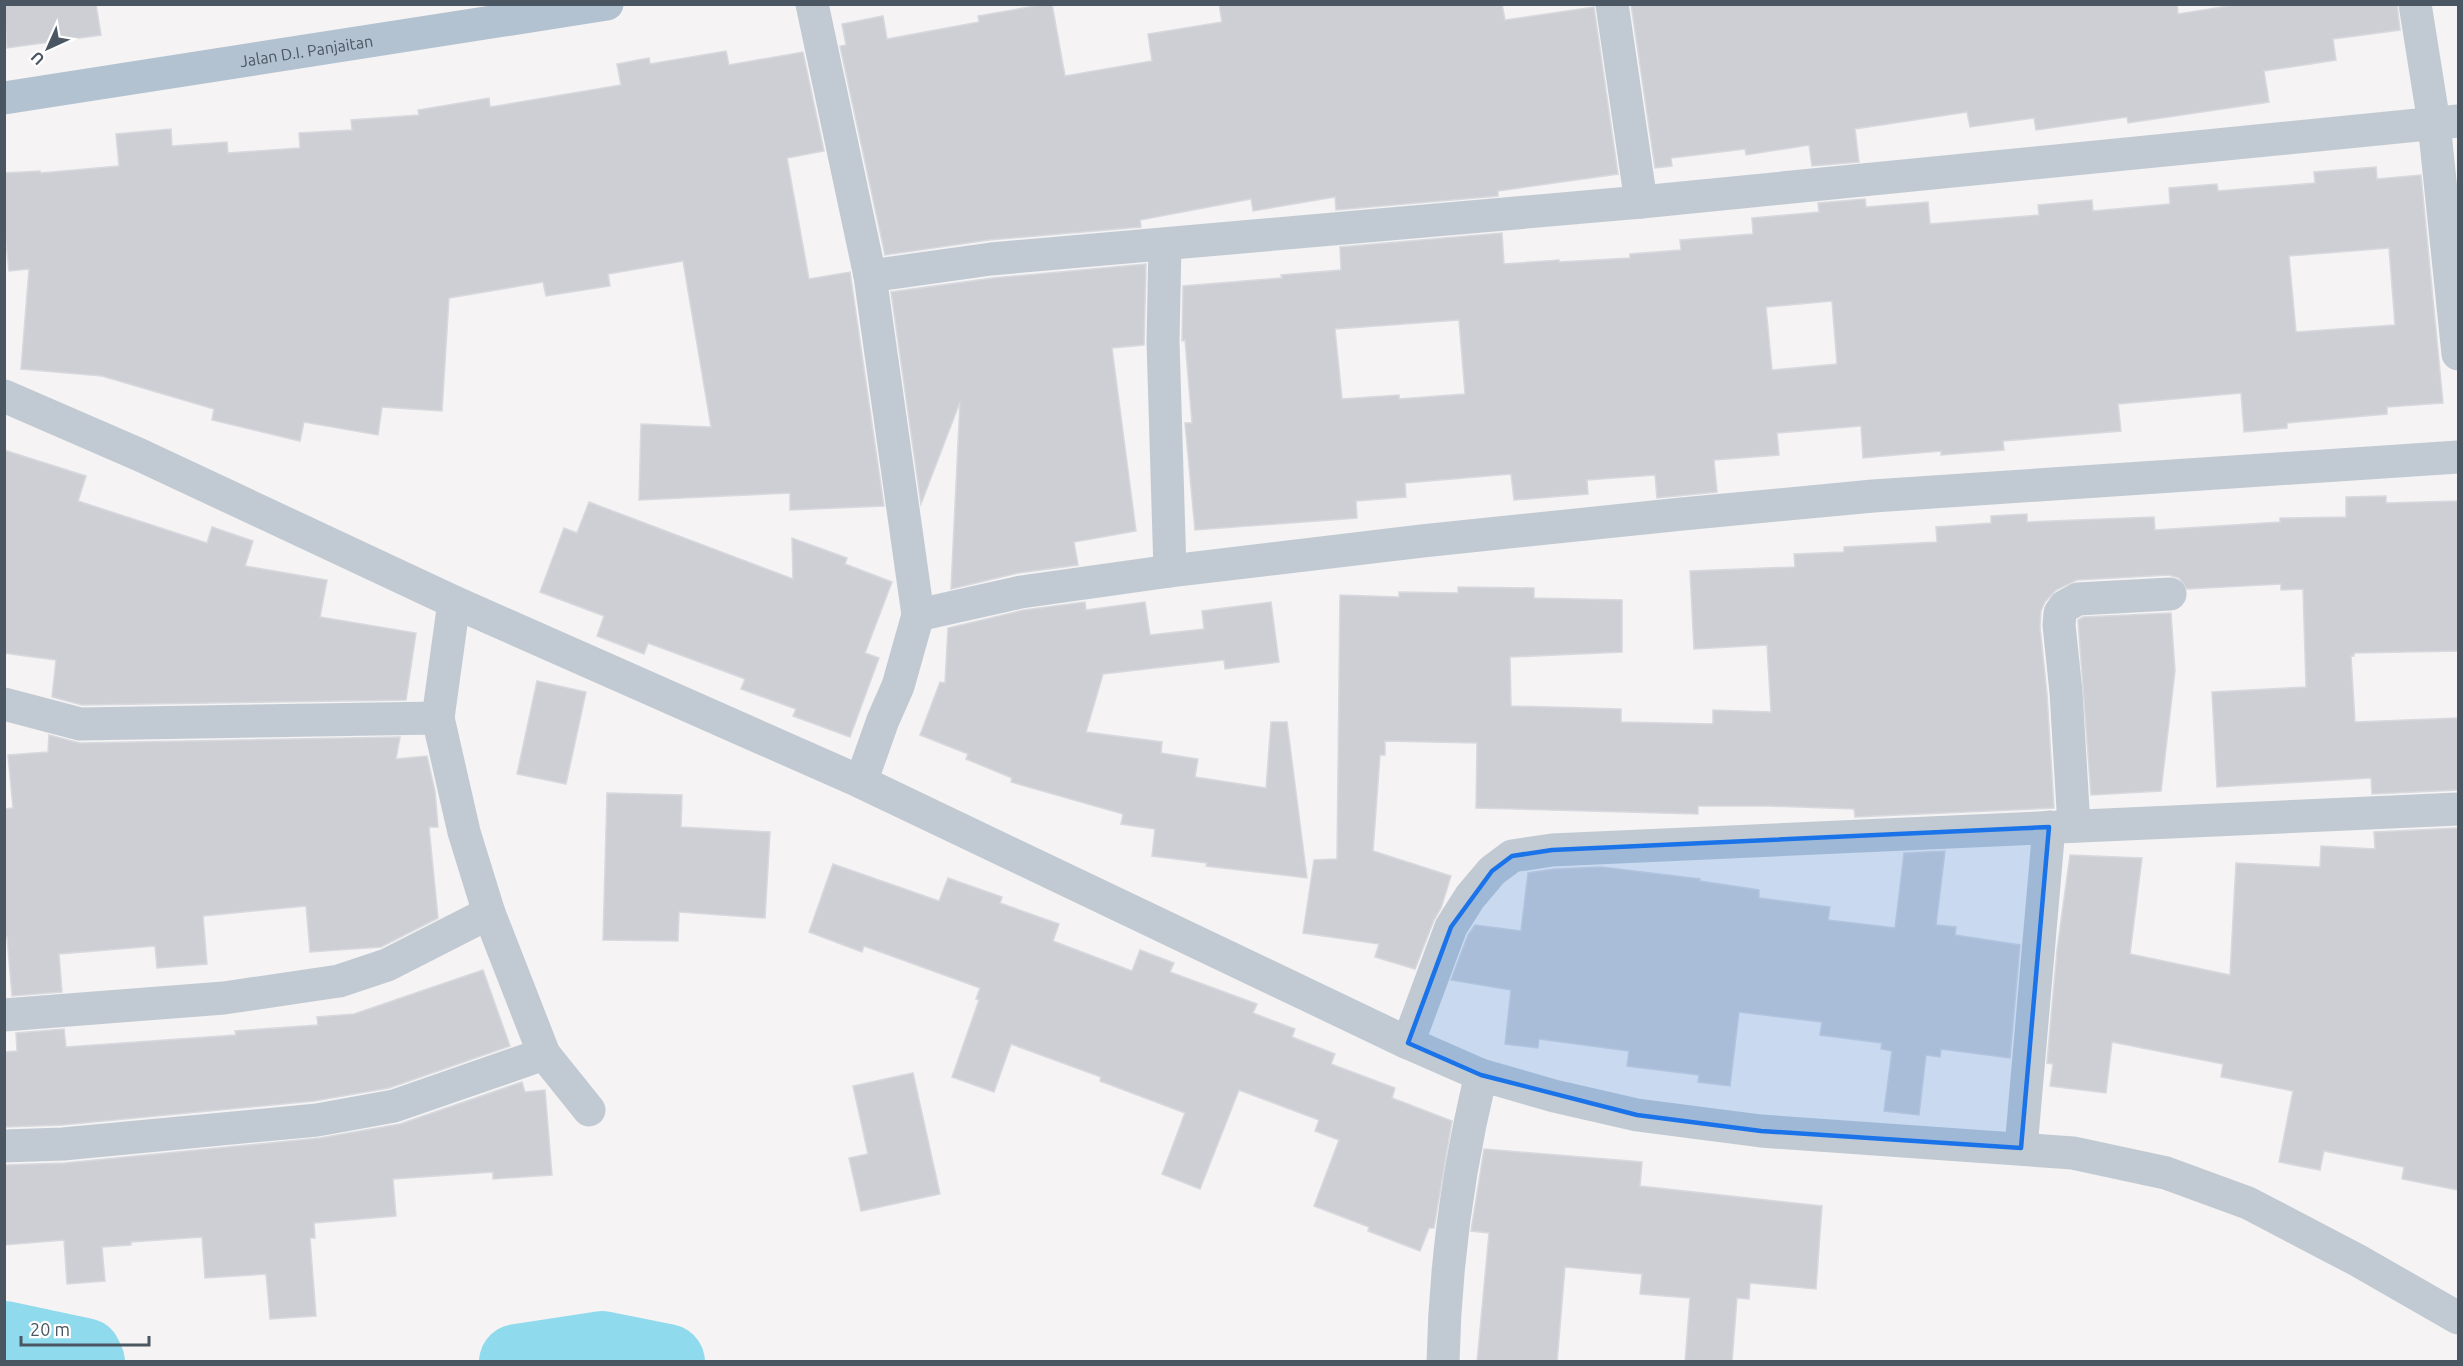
<svg xmlns="http://www.w3.org/2000/svg" width="2463" height="1366" font-family="Ubuntu,sans-serif">
  <style>
    .lines { fill: none; stroke-linecap: round; stroke-linejoin: round }
    .river { stroke: #90daee; stroke-width: 76 }
    .building { fill: #cdcfd5; stroke: #d7d9de; stroke-width: 1.5; fill-rule: evenodd }
    .minor { stroke: #c1cad2; stroke-width: 33 }
    .major { stroke: #b3c2d1; stroke-width: 33 }
    .marked { fill: #1a73e8; fill-opacity: 0.2; stroke: #1a73e8; stroke-width: 4.5; stroke-linejoin: round }
    .labels { text-anchor: middle; stroke-width: 4.5; stroke-linejoin: round; paint-order: stroke }
    .street-label { font-size: 16px; fill: #4a5661; stroke: #fff }
  </style>
  <rect width="100%" height="100%" fill="#f5f3f3"/>
  <g class="lines">
    <g class="river">
      <polyline points="4,1339 84,1356 87,1362"/>
      <polyline points="517,1362 602,1349 667,1362"/>
    </g>
  </g>
  <g class="building">
    <polygon points="4,4 96,4 101,35 7,48"/>
    <polygon points="1046,4 1052,4 1065,76 1152,61 1148,34 1222,22 1219,4 1502,4 1505,20 1594,7 1618,174 1498,191 1498,196 1336,210 1335,197 1253,211 1251,199 1140,220 1141,227 989,240 885,255 840,46 846,45 842,24 883,16 887,39 979,22 978,16"/>
    <polygon points="1631,4 2177,4 2178,14 2241,4 2397,4 2400,30 2333,39 2336,60 2264,71 2269,102 2128,123 2127,117 2036,130 2034,118 1970,127 1967,112 1855,129 1859,162 1812,166 1809,145 1746,155 1745,149 1671,158 1672,166 1655,168"/>
    <polygon points="726,51 729,65 803,52 824,151 787,158 809,279 850,272 884,506 790,510 790,493 639,500 641,424 711,427 683,261 608,274 610,286 546,296 543,282 449,298 442,411 382,407 378,435 304,422 300,441 212,420 214,409 102,376 21,369 29,269 9,271 4,223 4,173 40,171 41,173 119,166 116,134 171,129 172,146 227,142 228,153 300,148 299,133 352,130 351,120 419,115 418,110 489,98 490,107 621,85 617,64 649,58 650,64"/>
    <path d="M2376 167 2377 179 2421 175 2443 403 2387 407V414L2287 423V428L2244 432 2241 393 2118 404 2121 431 2003 441 2004 450 1941 455V451L1863 458 1861 426 1777 433 1779 455 1714 460 1717 492 1657 498 1655 475 1587 480 1588 494 1514 500 1511 474 1405 483 1406 497 1356 501 1357 518 1195 530 1185 423H1192L1185 340 1182 341 1183 286 1282 278 1281 275 1341 270 1340 247 1502 233 1504 264 1559 260V262L1630 258V254L1681 250 1680 240 1753 234 1752 218 1819 212 1818 203 1865 199 1866 207 1928 202 1930 224 2039 215 2038 205 2092 200 2093 211 2170 204 2169 188 2217 184 2218 191 2315 183 2314 172ZM2389 248 2395 325 2296 332 2289 256ZM1832 301 1837 364 1772 370 1766 307ZM1459 320 1465 394 1399 399V395L1342 399 1335 329Z"/>
    <polygon points="1146,264 1144,345 1112,348 1136,531 1074,542 1078,565 1018,573 951,589 960,402 921,504 891,292 993,278"/>
    <polygon points="4,450 86,476 78,501 207,543 212,527 253,541 245,566 327,580 320,617 416,633 406,700 82,705 52,697 56,660 4,653"/>
    <polygon points="2386,496 2386,503 2458,501 2458,651 2354,653 2354,656 2351,656 2355,722 2458,718 2458,790 2372,794 2371,778 2217,787 2212,692 2306,687 2303,589 2281,590 2281,584 2187,589 2179,578 2169,575 2077,580 2056,590 2045,602 2041,611 2040,627 2047,694 2054,808 1855,817 1854,809 1769,806 1698,806 1698,814 1476,808 1477,743 1385,741 1385,755 1380,755 1373,851 1451,876 1441,908 1434,920 1415,969 1375,957 1379,944 1303,933 1314,860 1337,859 1340,595 1399,597 1399,592 1458,593 1458,587 1534,588 1534,598 1622,600 1622,652 1510,657 1511,706 1621,709 1621,722 1713,724 1713,710 1771,712 1767,645 1694,649 1690,571 1795,567 1794,554 1844,552 1844,547 1937,542 1936,527 1991,523 1991,516 2027,514 2027,522 2154,517 2155,530 2280,522 2280,518 2346,517 2346,497"/>
    <polygon points="589,502 793,579 792,538 847,558 845,564 892,582 865,653 879,658 850,737 793,716 796,709 741,689 745,679 648,643 644,654 597,636 604,616 540,592 564,528 577,533"/>
    <polygon points="1085,602 1086,610 1145,602 1150,635 1204,629 1202,611 1271,602 1279,662 1225,669 1224,660 1103,674 1086,732 1162,742 1161,753 1198,759 1195,777 1266,788 1271,722 1287,722 1307,878 1206,866 1207,863 1152,856 1155,829 1121,824 1123,814 1011,782 1012,778 966,759 968,754 920,735 940,682 945,683 948,628 1024,610"/>
    <polygon points="2171,613 2175,671 2161,791 2091,795 2078,620 2083,617"/>
    <polygon points="537,681 586,692 566,784 517,774"/>
    <polygon points="49,735 80,743 400,737 396,759 427,756 435,791 438,827 429,827 438,918 381,947 310,952 306,906 203,916 207,964 157,968 155,946 59,954 62,992 12,996 7,937 4,938 4,809 13,808 8,755 48,752"/>
    <polygon points="607,793 682,795 681,827 770,832 765,918 679,912 678,941 603,940"/>
    <polygon points="2458,828 2458,1190 2402,1179 2404,1167 2324,1151 2320,1170 2279,1162 2293,1091 2221,1077 2223,1064 2112,1042 2106,1093 2050,1086 2053,1064 2047,1063 2057,950 2070,855 2142,858 2130,954 2230,975 2236,863 2320,867 2321,846 2375,849 2374,832"/>
    <polygon points="1945,851 1936,925 1956,927 1955,935 2020,945 2010,1058 1941,1049 1940,1057 1926,1055 1919,1115 1884,1111 1892,1051 1881,1049 1882,1043 1820,1035 1822,1022 1739,1012 1730,1086 1698,1082 1699,1075 1627,1066 1629,1051 1539,1039 1538,1048 1505,1044 1511,990 1451,980 1468,935 1475,925 1521,931 1528,873 1554,869 1601,867 1700,879 1700,881 1759,890 1759,898 1830,907 1828,920 1895,928 1904,853"/>
    <polygon points="833,864 939,901 948,878 1002,897 1000,903 1059,924 1053,941 1132,971 1140,950 1174,963 1170,972 1257,1004 1253,1013 1295,1029 1292,1037 1335,1054 1331,1064 1395,1088 1392,1098 1452,1121 1434,1228 1429,1228 1420,1251 1368,1231 1369,1227 1314,1206 1339,1140 1315,1131 1319,1120 1239,1090 1200,1189 1162,1174 1185,1113 1100,1081 1101,1077 1011,1044 994,1092 952,1077 979,1000 976,999 980,988 864,946 862,952 809,932"/>
    <polygon points="483,970 510,1046 389,1088 314,1101 62,1125 4,1127 4,1052 17,1051 16,1033 64,1029 66,1047 236,1035 235,1031 318,1025 317,1017 354,1014"/>
    <polygon points="913,1073 940,1194 861,1211 849,1158 868,1154 853,1086"/>
    <polygon points="522,1082 525,1092 545,1090 552,1175 493,1179 493,1172 393,1179 396,1216 314,1223 315,1238 310,1238 316,1316 270,1319 266,1274 205,1278 202,1237 131,1242 131,1245 102,1247 105,1281 67,1284 64,1240 4,1245 4,1165 65,1163 320,1138 400,1124"/>
    <polygon points="1484,1149 1642,1162 1640,1186 1822,1206 1816,1289 1750,1283 1749,1299 1737,1298 1732,1362 1685,1362 1690,1298 1640,1294 1642,1274 1565,1267 1557,1362 1477,1362 1489,1233 1471,1231"/>
  </g>
  <g class="lines">
    <g class="minor">
      <polyline points="812,4 870,276 918,615 898,686 883,720 861,782"/>
      <polyline points="1612,4 1641,202"/>
      <polyline points="2415,4 2434,123 2458,354"/>
      <polyline points="1165,245 1163,341 1170,571"/>
      <polyline points="870,276 991,259 1641,202 2458,121"/>
      <polyline points="4,396 140,455 454,602 861,782 1408,1043 1481,1075 1554,1096 1637,1115 1761,1131 2073,1153 2166,1173 2248,1203 2357,1260 2458,1318"/>
      <polyline points="454,602 438,718 464,832 489,913 544,1054 589,1110"/>
      <polyline points="918,615 1021,592 1170,571 1422,541 1682,514 1873,496 2458,457"/>
      <polyline points="4,704 80,724 438,718"/>
      <polyline points="2074,826 2066,692 2059,625 2060,613 2065,606 2078,599 2170,594"/>
      <polyline points="4,1015 224,998 339,981 387,965 489,913"/>
      <polyline points="1408,1043 1451,927 1470,897 1492,871 1512,856 1552,850 2458,809"/>
      <polyline points="4,1146 63,1144 317,1120 394,1106 544,1054"/>
      <polyline points="2021,1148 2049,827"/>
      <path d="M1443 1362C1445 1264 1458 1170 1481 1075"/>
    </g>
    <path class="major" id="s1" d="M4 98 607 4"/>
  </g>
  <path class="marked" d="M2049 827 2021 1148 1761 1131 1637 1115 1481 1075 1408 1043 1451 927 1492 871 1512 856 1552 850Z"/>
  <g class="labels">
    <g class="street-label">
      <text dy="6" stroke="none"><textPath href="#s1" startOffset="306">Jalan D.I. Panjaitan</textPath></text>
    </g>
  </g>
  <rect width="2463" height="1366" fill="none" stroke="#4a5661" stroke-width="12"/>
  <g transform="translate(48 48) rotate(225)" stroke="#ffffff" stroke-width="4.5" paint-order="stroke">
  <path d="M0-4.5L10 22L0 15L-10 22Z" fill="#4a5661"/>
  <text y="-9" font-size="16" font-weight="bold" text-anchor="middle" fill="#4a5661">U</text>
  </g>
  <path d="M21 1336v9h128v-9" fill="none" stroke="#4a5661" stroke-width="3"/>
  <text x="30" y="1336" font-size="18" fill="#4a5661" stroke="#ffffff" stroke-width="4.5" paint-order="stroke">20 m</text>
</svg>
